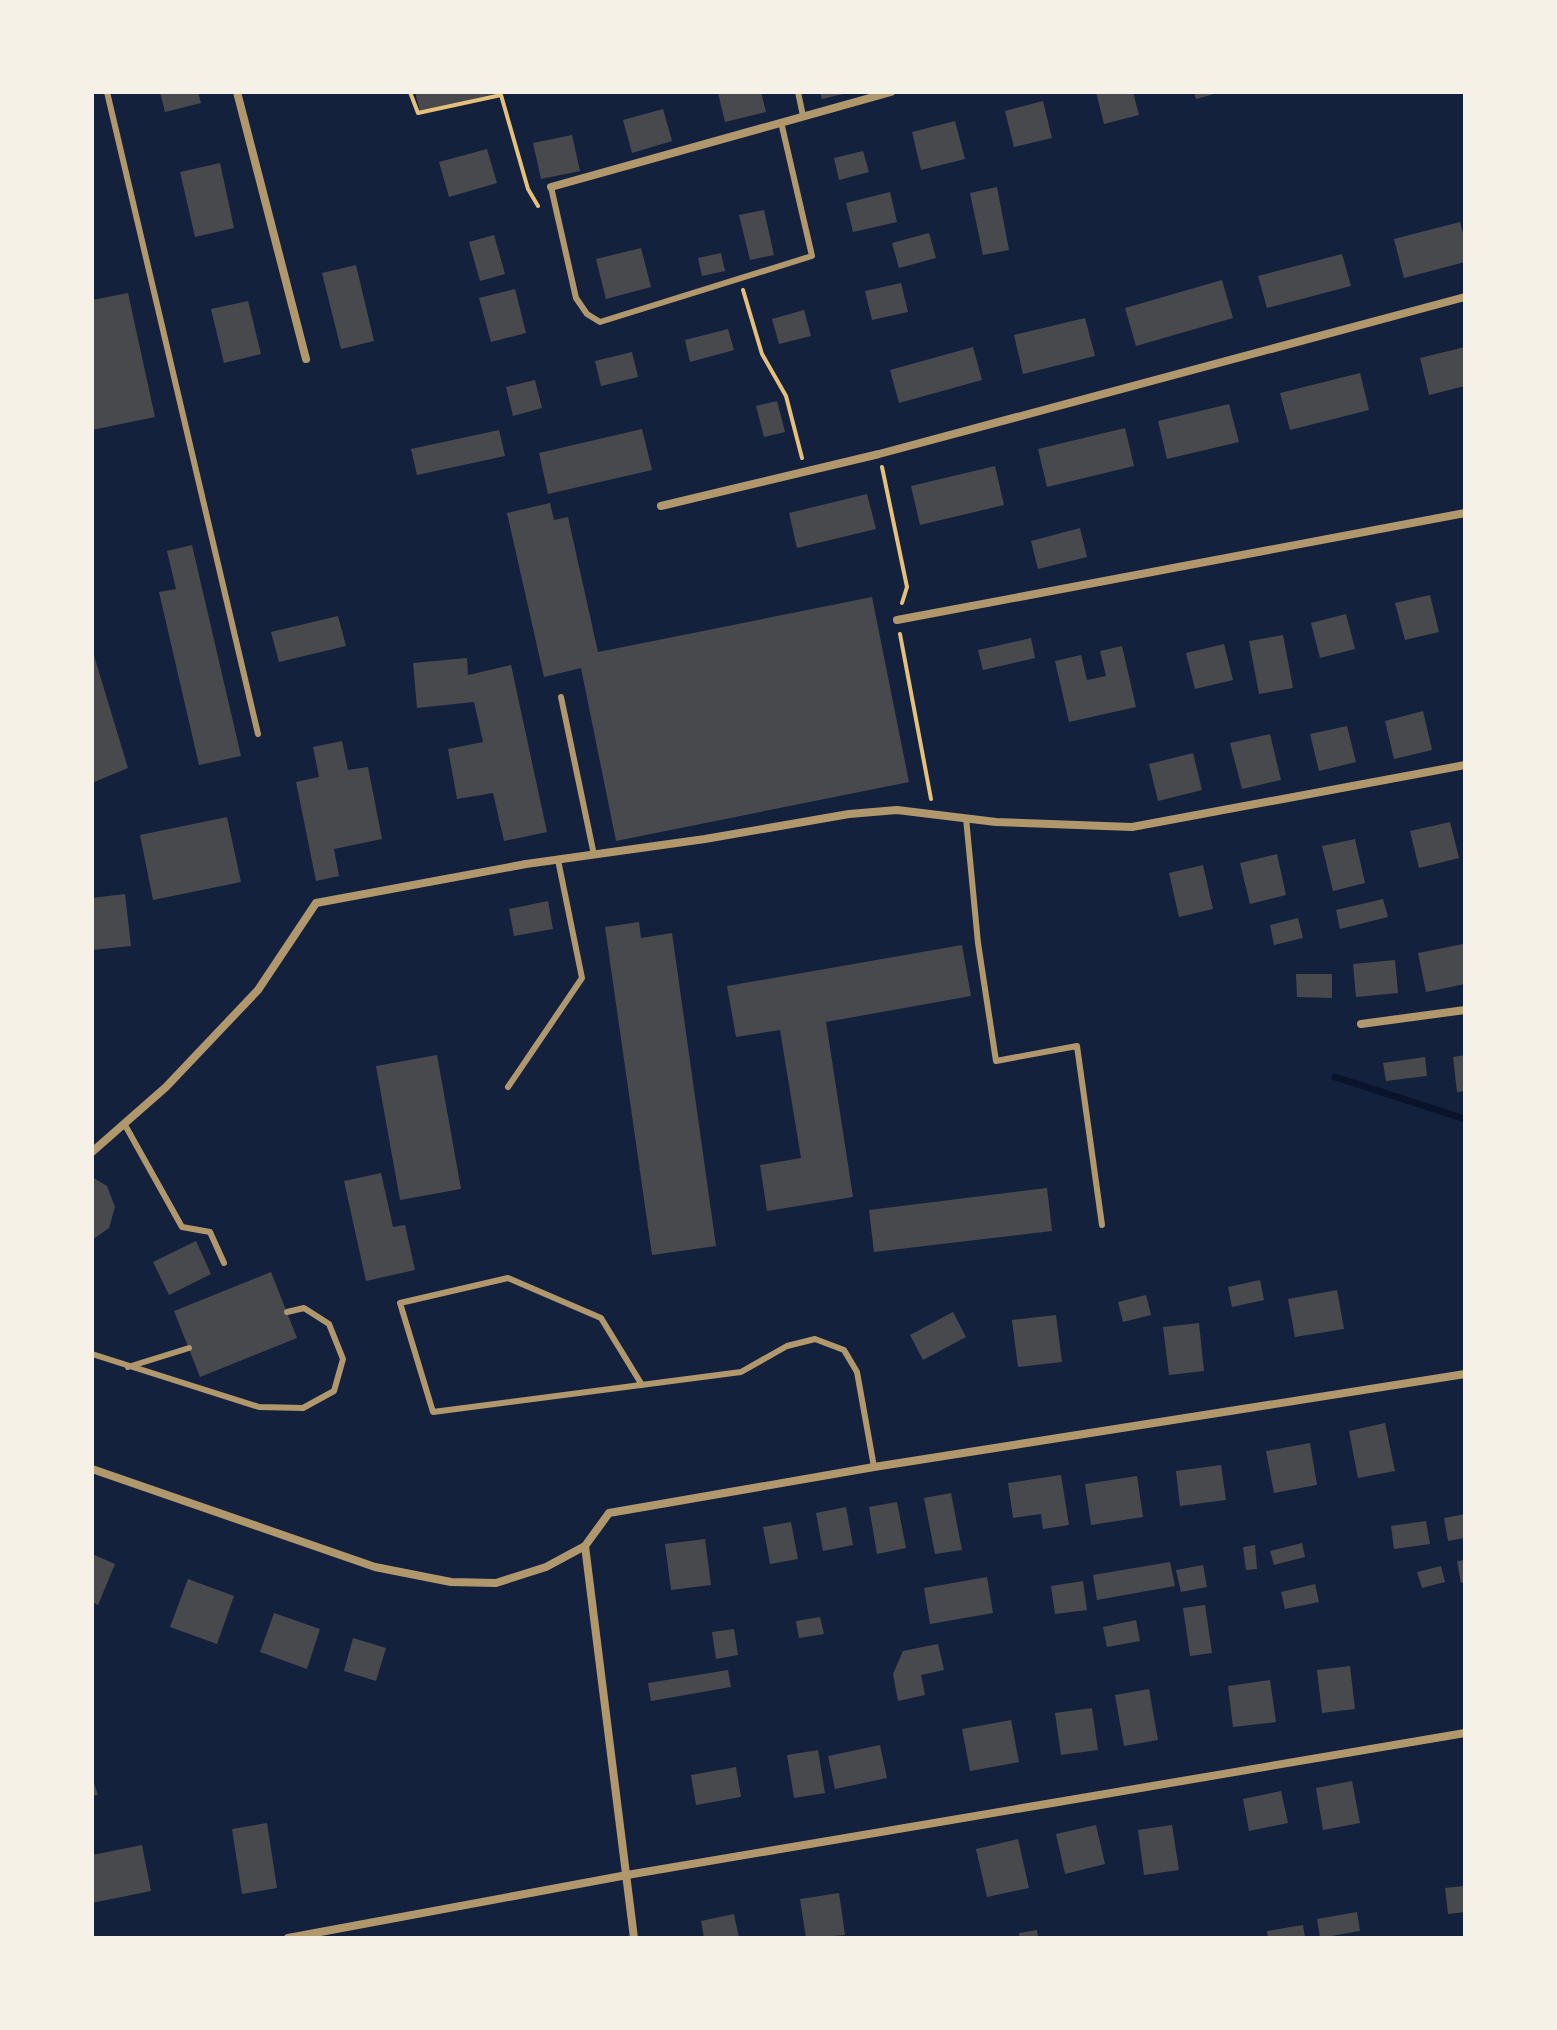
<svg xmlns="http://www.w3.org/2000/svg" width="1557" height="2030" font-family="'PT Sans Narrow',sans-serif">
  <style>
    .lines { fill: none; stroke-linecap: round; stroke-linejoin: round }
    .stream { stroke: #0b132b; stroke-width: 7 }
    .building { fill: #48494c }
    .path { stroke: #e5c07b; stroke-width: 4 }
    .service { stroke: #b1986c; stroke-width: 6 }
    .minor { stroke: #b1986c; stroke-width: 8 }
  </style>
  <rect width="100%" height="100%" fill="#14213d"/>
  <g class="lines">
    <polyline class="stream" points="1335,1077 1465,1119"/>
  </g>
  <g class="building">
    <polygon points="160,92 198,92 201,103 165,112"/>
    <polygon points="415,92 498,92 498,93 420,111"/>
    <polygon points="761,92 766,112 725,122 718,93"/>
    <polygon points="820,92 847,92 847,93 822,99"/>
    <polygon points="1096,92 1133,92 1139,115 1104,124"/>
    <polygon points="1194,92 1218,92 1218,93 1196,99"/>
    <polygon points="1043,101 1052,138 1014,147 1005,111"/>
    <polygon points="663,109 672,141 632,153 623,120"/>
    <polygon points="955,121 965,159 921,170 912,132"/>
    <polygon points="572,135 580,171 541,179 533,143"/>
    <polygon points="487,149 497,183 449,197 439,162"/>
    <polygon points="863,151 869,172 839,180 834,158"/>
    <polygon points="220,163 234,228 195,237 180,172"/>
    <polygon points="997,187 1009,250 983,255 970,193"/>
    <polygon points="890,192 897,222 853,232 846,203"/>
    <polygon points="764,210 774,255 750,260 739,215"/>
    <polygon points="1460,222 1465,241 1465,262 1404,278 1394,239"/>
    <polygon points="929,233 936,258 899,268 892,243"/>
    <polygon points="494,235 505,274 480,281 469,242"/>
    <polygon points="641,248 651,287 606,299 596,259"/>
    <polygon points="721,253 725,271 702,276 698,258"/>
    <polygon points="1342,254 1351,286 1267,308 1258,276"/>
    <polygon points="356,265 374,341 341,349 322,273"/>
    <polygon points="1222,280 1233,318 1136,346 1125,308"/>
    <polygon points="901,283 908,312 872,320 865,291"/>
    <polygon points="515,289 526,333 491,342 479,298"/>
    <polygon points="128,293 155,417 92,430 92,300"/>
    <polygon points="248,301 261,354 224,363 211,309"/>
    <polygon points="804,310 811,336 779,344 772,319"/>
    <polygon points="1085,318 1095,356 1023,374 1014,335"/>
    <polygon points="728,329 734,350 690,362 685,340"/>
    <polygon points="973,347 982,380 899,403 890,370"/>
    <polygon points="1465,347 1465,386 1429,395 1420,358"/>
    <polygon points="632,352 638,377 601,386 595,361"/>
    <polygon points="1360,373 1369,410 1290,430 1280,393"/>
    <polygon points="535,380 542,408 513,416 506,387"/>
    <polygon points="777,401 785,432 764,437 756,406"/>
    <polygon points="1229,404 1239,442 1167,459 1158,421"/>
    <polygon points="1125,428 1134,466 1047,487 1038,449"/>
    <polygon points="642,429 652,470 548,494 539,453"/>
    <polygon points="499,430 505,456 417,475 411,449"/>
    <polygon points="995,466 1004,505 920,525 911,486"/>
    <polygon points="867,494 876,529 797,548 789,513"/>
    <polygon points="550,503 554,520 568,517 598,652 872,597 909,782 616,841 581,668 544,677 507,513"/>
    <polygon points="1080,528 1087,557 1038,569 1031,541"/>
    <polygon points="192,545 241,756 199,765 159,592 176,589 167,551"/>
    <polygon points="1430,595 1439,632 1405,640 1395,603"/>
    <polygon points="1346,614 1355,649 1320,658 1311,623"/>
    <polygon points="338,616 346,646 279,662 271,632"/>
    <polygon points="1283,635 1293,688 1259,694 1249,641"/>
    <polygon points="1031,638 1035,658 983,670 978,650"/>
    <polygon points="1224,644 1233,680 1195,689 1186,653"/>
    <polygon points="1122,646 1136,707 1069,722 1055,661 1081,655 1087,680 1106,676 1100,651"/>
    <polygon points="92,649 128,768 92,783"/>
    <polygon points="467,658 468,675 511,665 547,832 504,841 493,793 457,799 448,749 483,742 474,702 417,708 413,663"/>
    <polygon points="1423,711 1432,750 1394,759 1385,721"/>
    <polygon points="1347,726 1356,762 1319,771 1310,734"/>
    <polygon points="1270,734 1281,780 1242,789 1230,743"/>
    <polygon points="342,741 348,770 368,767 382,839 334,849 339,876 316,881 296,782 319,777 313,747"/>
    <polygon points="1193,753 1202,790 1158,801 1149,764"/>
    <polygon points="227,817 241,882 153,900 140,835"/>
    <polygon points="1450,822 1459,858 1419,868 1410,831"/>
    <polygon points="1355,839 1365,883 1333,891 1322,846"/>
    <polygon points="1277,854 1286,895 1250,904 1240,863"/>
    <polygon points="1203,865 1213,909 1179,917 1169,873"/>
    <polygon points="125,894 131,946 92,950 92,898"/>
    <polygon points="1383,899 1388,917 1340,929 1336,910"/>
    <polygon points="548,901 553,929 514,936 509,909"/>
    <polygon points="1298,918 1303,938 1274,945 1270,925"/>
    <polygon points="639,922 641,938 672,933 716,1246 652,1255 605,927"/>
    <polygon points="1463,944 1465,984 1426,992 1418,953"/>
    <polygon points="962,945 971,996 826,1022 853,1197 767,1211 760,1165 801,1158 780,1030 736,1037 727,986"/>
    <polygon points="1395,960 1398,993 1356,997 1353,964"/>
    <polygon points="1296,974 1332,974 1332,998 1297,997"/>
    <polygon points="437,1055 461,1189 400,1200 376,1066"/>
    <polygon points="1465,1055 1465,1091 1457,1092 1453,1057"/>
    <polygon points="1425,1057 1427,1076 1386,1081 1383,1063"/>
    <polygon points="381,1173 393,1227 405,1225 415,1270 366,1281 344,1181"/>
    <polygon points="92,1177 107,1186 115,1207 109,1228 92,1240"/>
    <polygon points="1047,1188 1052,1231 874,1252 869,1210"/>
    <polygon points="196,1241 211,1274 169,1295 153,1262"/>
    <polygon points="271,1272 297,1338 200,1377 174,1311"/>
    <polygon points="1260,1280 1264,1300 1232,1307 1228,1287"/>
    <polygon points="1337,1290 1344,1329 1295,1337 1288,1299"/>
    <polygon points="1146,1295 1151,1315 1123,1322 1118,1302"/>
    <polygon points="953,1312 966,1337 923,1360 910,1335"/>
    <polygon points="1056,1315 1062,1362 1018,1367 1012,1320"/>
    <polygon points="1199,1323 1204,1371 1169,1375 1163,1327"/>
    <polygon points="1385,1423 1395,1471 1358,1478 1349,1431"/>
    <polygon points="1310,1443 1317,1485 1274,1493 1266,1451"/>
    <polygon points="1221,1465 1226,1500 1180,1506 1176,1471"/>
    <polygon points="1061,1475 1069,1525 1043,1529 1041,1514 1013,1518 1008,1483"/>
    <polygon points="1137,1476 1143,1517 1091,1525 1085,1484"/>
    <polygon points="951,1493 962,1550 935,1554 924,1498"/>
    <polygon points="897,1502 906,1548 877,1554 869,1507"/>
    <polygon points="846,1507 853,1545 823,1551 816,1513"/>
    <polygon points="1465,1514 1465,1538 1448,1541 1444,1518"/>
    <polygon points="1426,1521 1430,1544 1394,1549 1391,1526"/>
    <polygon points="791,1522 798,1559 770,1564 763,1527"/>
    <polygon points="705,1539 711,1585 671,1590 665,1544"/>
    <polygon points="1302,1543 1305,1557 1274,1565 1270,1551"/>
    <polygon points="1255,1545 1257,1569 1246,1570 1243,1547"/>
    <polygon points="92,1554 115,1564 98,1605 92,1602"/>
    <polygon points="1465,1560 1465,1582 1461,1583 1457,1561"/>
    <polygon points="1170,1562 1175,1586 1097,1600 1093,1575"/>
    <polygon points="1203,1565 1207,1587 1181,1592 1176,1570"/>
    <polygon points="1441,1566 1445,1582 1422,1588 1417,1572"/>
    <polygon points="987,1577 993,1613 930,1624 924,1588"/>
    <polygon points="188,1579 234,1596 217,1644 170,1627"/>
    <polygon points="1083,1581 1087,1610 1055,1614 1051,1586"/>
    <polygon points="1315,1584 1319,1602 1285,1609 1281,1592"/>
    <polygon points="1205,1605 1212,1653 1190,1656 1183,1608"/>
    <polygon points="274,1613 320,1629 307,1669 260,1652"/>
    <polygon points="820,1617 824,1634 799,1638 796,1621"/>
    <polygon points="1136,1620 1140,1641 1107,1647 1103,1627"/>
    <polygon points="734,1629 738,1655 716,1659 712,1632"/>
    <polygon points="353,1638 386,1648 376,1681 344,1671"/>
    <polygon points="938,1644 944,1670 921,1675 925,1695 898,1701 893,1674 903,1651"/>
    <polygon points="1350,1666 1355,1709 1322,1713 1317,1670"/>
    <polygon points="728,1670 731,1687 651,1701 648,1683"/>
    <polygon points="1270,1680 1276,1722 1233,1727 1228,1686"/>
    <polygon points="1149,1689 1158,1740 1124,1746 1115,1695"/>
    <polygon points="1092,1708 1098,1750 1061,1755 1055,1713"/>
    <polygon points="1011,1720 1019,1762 970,1771 962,1729"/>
    <polygon points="880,1745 887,1778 835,1789 828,1756"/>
    <polygon points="818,1750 825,1793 794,1798 787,1755"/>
    <polygon points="736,1767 741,1797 696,1805 691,1775"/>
    <polygon points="92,1777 98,1795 92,1796"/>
    <polygon points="1352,1781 1360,1823 1323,1830 1316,1788"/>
    <polygon points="1281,1791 1288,1823 1249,1831 1243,1799"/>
    <polygon points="267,1823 277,1888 242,1894 232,1829"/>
    <polygon points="1096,1825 1105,1864 1065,1874 1056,1834"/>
    <polygon points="1172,1825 1179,1870 1144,1875 1138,1830"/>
    <polygon points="1018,1839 1029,1888 987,1897 976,1849"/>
    <polygon points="142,1845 151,1891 92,1903 92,1855"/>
    <polygon points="1463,1886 1465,1912 1448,1914 1445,1888"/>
    <polygon points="839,1893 845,1935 806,1938 800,1899"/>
    <polygon points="1357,1912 1360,1931 1320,1938 1317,1919"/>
    <polygon points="734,1914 739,1938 704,1938 701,1921"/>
    <polygon points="1303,1925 1305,1938 1268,1938 1267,1931"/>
    <polygon points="1037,1930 1038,1938 1019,1938 1019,1933"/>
  </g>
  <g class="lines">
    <g class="path">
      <polyline points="410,92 418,113 501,95 528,189 538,206"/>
      <polyline points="743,290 762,354 786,396 802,458"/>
      <polyline points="882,467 907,587 902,603"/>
      <polyline points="900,634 931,799"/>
    </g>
    <g class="service">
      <polyline points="107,92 258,734"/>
      <polyline points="798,92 803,116"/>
      <polyline points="551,187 576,298 587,314 600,322 812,256 781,122"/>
      <polyline points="561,697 594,855"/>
      <polyline points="966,818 978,943 996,1061 1077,1046 1102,1225"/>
      <polyline points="508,1087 582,978 558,860"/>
      <polyline points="125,1125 182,1227 210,1232 224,1263"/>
      <polyline points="92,1354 259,1407 303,1408 334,1391 343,1359 329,1324 304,1308 287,1312"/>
      <polyline points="128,1367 189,1348"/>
      <polyline points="642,1385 601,1318 508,1278 400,1303 433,1412 741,1372 787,1346 815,1339 844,1350 857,1372 874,1467"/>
    </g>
    <g class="minor">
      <polyline points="237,92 306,359"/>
      <polyline points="551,187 891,92"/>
      <polyline points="661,506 879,454 1465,297"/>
      <polyline points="897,620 1465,513"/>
      <polyline points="1361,1024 1465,1010"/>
      <polyline points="92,1152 166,1087 258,990 316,903 526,864 705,839 849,814 897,810 996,822 1132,827 1465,765"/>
      <polyline points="92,1469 375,1567 451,1582 496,1583 546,1567 585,1546"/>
      <polyline points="288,1938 627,1875 1465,1733"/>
      <polyline points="634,1938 585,1546 609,1513 874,1467 1465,1374"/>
    </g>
  </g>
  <rect width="1557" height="2030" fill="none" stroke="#f6f1e7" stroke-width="188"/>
</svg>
